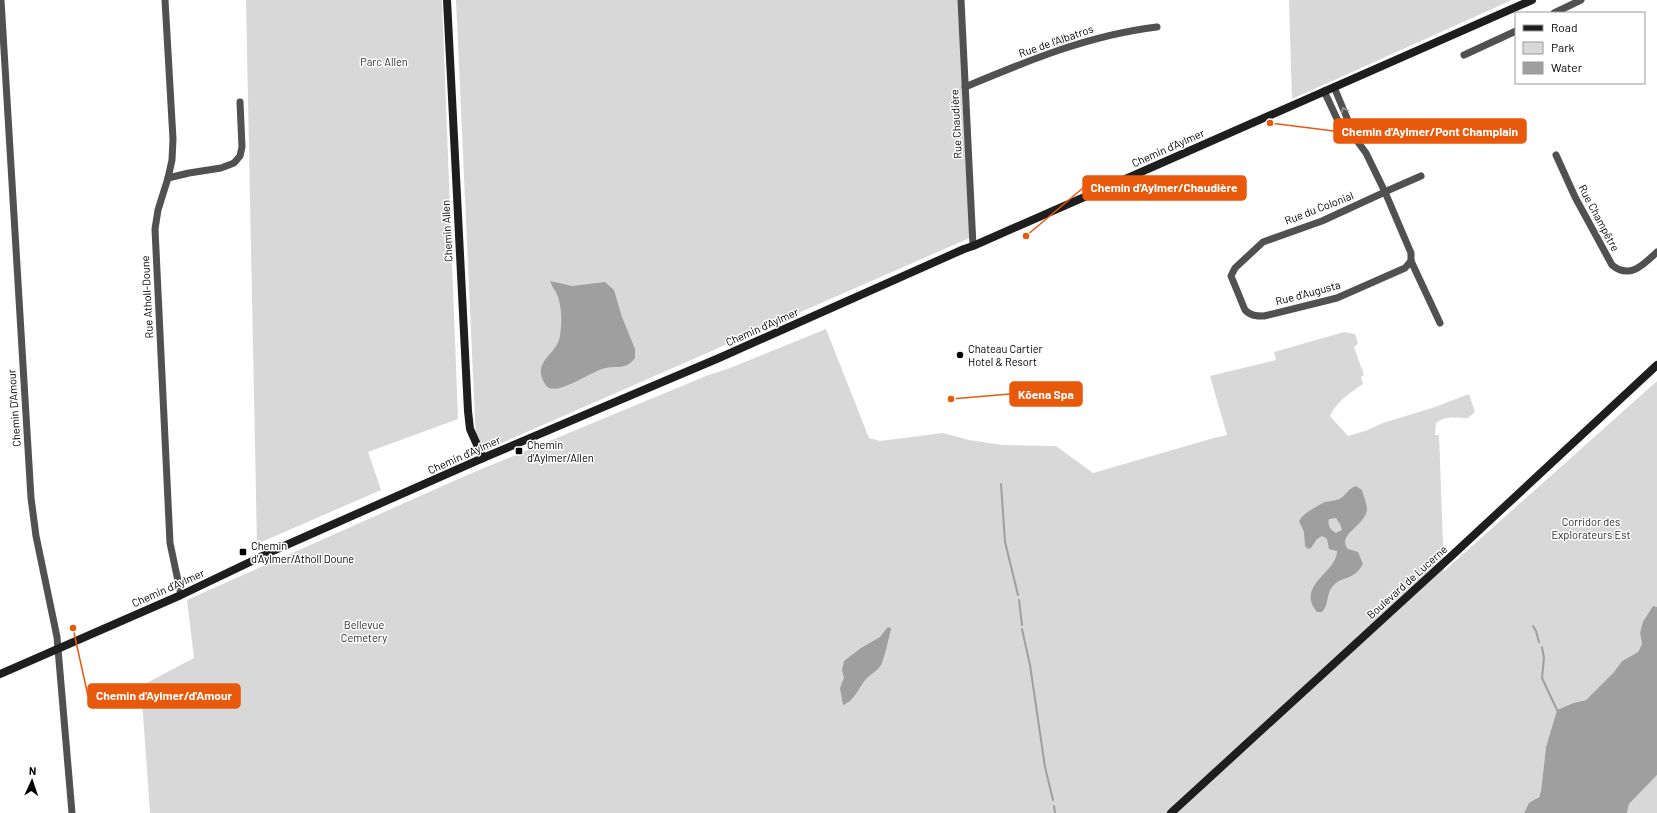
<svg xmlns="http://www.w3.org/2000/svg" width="1657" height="813" font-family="Barlow,sans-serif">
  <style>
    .green { fill: #d8d8d8 }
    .water { fill: #9f9f9f; fill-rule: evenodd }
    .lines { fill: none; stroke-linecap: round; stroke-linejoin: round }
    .stream { stroke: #9f9f9f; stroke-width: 2 }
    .street { stroke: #515151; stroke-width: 7 }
    .secondary { stroke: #1e1e1e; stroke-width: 8 }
    .oneway { stroke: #979797 }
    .poi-dot { fill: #000; stroke: #fff; stroke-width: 1.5 }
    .labels { text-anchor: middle; stroke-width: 3; stroke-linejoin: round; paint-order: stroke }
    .street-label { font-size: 11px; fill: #000; stroke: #fff }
    .park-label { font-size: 11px; fill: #2f2f2f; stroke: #fff }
    .poi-label { font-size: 11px; fill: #000; stroke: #fff; text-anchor: start }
    .leader { fill: none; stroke: #e8590c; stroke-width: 1.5 }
    .callout-dot { fill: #e8590c; stroke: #fff; stroke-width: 1.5 }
    .callout { fill: #e8590c; stroke: #e8590c; stroke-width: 1.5 }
    .callout-label { font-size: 12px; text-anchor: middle; font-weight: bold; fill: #fff }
  </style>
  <rect width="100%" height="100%" fill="#fff"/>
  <g class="green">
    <polygon points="246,0 442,0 458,419 368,452 381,490 257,544"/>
    <polygon points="456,0 963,0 974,236 486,450 476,441"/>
    <polygon points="1289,0 1512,0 1292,99"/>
    <path d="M826 329 869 438 880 441 943 433 969 440 1002 445 1056 446 1093 473 1214 438 1227 435 1210 376 1276 360 1274 352 1344 332 1355 334 1358 344 1354 347 1364 375 1361 377 1363 384C1351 392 1336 402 1330 416L1348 436 1365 431 1383 423 1435 407 1469 394 1475 412 1468 418C1456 418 1447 415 1436 423L1435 435H1439L1444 571 1657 381V607H1653L1640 633 1642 644 1638 652 1622 661 1614 672 1586 700 1573 703 1557 710 1546 747 1541 791C1538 801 1528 803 1524 813H150L141 686 194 658 187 600 465 476 706 376 730 368Z"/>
    <polygon points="1657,775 1657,813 1627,813 1629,804"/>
  </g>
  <g class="water">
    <path d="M550 281 572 286 605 282 614 290 622 317 635 349V358C624 372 616 364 602 369 596 371 589 375 583 378 574 382 551 396 545 384 531 361 557 355 560 336 562 324 562 309 558 297 556 291 552 287 550 281Z"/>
    <path d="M1356 486 1362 490C1363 495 1367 503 1367 509 1366 526 1336 534 1348 549L1358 552 1363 564C1353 582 1342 575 1333 586 1326 593 1329 605 1322 612H1317C1295 585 1337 573 1337 551L1329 549 1327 539 1322 536 1317 539 1311 548 1308 549 1305 546 1304 532 1299 521C1303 513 1317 506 1325 502 1330 501 1336 501 1341 498 1347 494 1349 488 1356 486ZM1336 518 1340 524 1342 530 1336 533C1331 530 1327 526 1329 519Z"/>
    <polygon points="1653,606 1657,607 1657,775 1629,804 1627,813 1524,813 1529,803 1539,797 1541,791 1546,747 1557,710 1573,703 1586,700 1614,672 1622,661 1638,652 1642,644 1640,633 1643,622"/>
    <path d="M890 627 891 629C888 640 886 652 882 663 878 671 873 672 867 678 859 686 855 701 843 705L840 688 844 678 842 670 844 661 861 648 880 637 887 628Z"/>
  </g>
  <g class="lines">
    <g class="stream">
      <polyline points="1001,484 1005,542 1018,595"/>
      <polyline points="1019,600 1022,625"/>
      <polyline points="1533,626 1536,631 1539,642"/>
      <polyline points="1022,629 1030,665 1045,767 1053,800"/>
      <polyline points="1542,647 1544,658 1542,678 1557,710"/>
      <polyline points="1054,806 1055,813"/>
    </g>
    <g class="street">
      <polyline points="1,0 31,498 36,536 57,637 72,813"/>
      <polyline points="165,0 173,139 172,160 168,178 158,210 155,229 170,543 181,595"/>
      <polyline points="961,0 973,246"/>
      <polyline points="1554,13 1581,0"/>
      <polyline points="1464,55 1516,31"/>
      <path d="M965 87C1027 61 1089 35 1157 27"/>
      <polyline points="1334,87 1347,118 1352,134"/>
      <path d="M1324 91 1339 123 1352 134 1366 153 1385 192 1411 253V261L1405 268 1337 298 1264 316C1256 316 1251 316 1245 310L1231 276 1235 268 1263 242 1322 221 1385 192 1389 190 1421 176"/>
      <path d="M1556 155 1575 197 1612 265C1630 280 1644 264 1657 252"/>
      <polyline points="168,178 189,173 221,168 234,163 240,156 242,147 240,102"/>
      <polyline points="1411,261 1440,323"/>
    </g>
    <g class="secondary">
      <polyline points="447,0 468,411 470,429 483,458"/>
      <polyline points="0,674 181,595 275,550 483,458 719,358 964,249 973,246 1532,0"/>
      <polyline points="1171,813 1446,561 1657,365"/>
    </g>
  </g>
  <defs><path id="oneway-chevron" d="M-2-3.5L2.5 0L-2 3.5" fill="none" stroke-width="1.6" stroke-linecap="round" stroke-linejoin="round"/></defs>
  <use class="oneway" href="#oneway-chevron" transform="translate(1344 110) rotate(-113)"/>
  <g class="poi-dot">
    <circle cx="960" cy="355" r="4"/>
    <rect x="515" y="447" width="8" height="8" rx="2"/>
    <rect x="239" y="548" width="8" height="8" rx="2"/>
  </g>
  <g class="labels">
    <g class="street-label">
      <text transform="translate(1056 41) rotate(-19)" y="4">Rue de l'Albatros</text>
      <text transform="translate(956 124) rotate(-93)" y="4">Rue Chaudière</text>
      <text transform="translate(1168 148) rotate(-24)" y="4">Chemin d'Aylmer</text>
      <text transform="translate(1319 208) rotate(-21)" y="4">Rue du Colonial</text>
      <text transform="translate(1599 218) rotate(62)" y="4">Rue Champêtre</text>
      <text transform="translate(447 231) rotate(-93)" y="4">Chemin Allen</text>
      <text transform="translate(1308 293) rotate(-15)" y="4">Rue d'Augusta</text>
      <text transform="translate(147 297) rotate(-93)" y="4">Rue Atholl-Doune</text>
      <text transform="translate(762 327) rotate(-24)" y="4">Chemin d'Aylmer</text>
      <text transform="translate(14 408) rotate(-94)" y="4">Chemin D'Amour</text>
      <text transform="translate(464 455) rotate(-24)" y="4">Chemin d'Aylmer</text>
      <text transform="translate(1407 582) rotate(-42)" y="4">Boulevard de Lucerne</text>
      <text transform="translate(168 588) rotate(-24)" y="4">Chemin d'Aylmer</text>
    </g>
    <g class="park-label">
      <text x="384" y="66">Parc Allen</text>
      <text x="1591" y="526">Corridor des<tspan x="1591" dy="13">Explorateurs Est</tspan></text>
      <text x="364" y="629">Bellevue<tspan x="364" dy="13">Cemetery</tspan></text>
    </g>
    <g class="poi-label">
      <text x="968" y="353">Chateau Cartier<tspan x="968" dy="13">Hotel &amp; Resort</tspan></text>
      <text x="527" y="449">Chemin<tspan x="527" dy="13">d'Aylmer/Allen</tspan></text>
      <text x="251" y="550">Chemin<tspan x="251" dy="13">d'Aylmer/Atholl Doune</tspan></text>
    </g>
  </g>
  <path class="leader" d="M1270 123L1334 131M1026 236L1083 188M951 399L1010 394M73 628L88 696"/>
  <g class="callout-dot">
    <circle cx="1270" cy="123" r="4"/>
    <circle cx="1026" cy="236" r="4"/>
    <circle cx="951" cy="399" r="4"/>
    <circle cx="73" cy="628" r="4"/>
  </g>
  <g class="callout">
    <rect x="1334" y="119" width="192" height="24" rx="4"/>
    <rect x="1083" y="176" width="163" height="24" rx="4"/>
    <rect x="1010" y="382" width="72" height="24" rx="4"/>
    <rect x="88" y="684" width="152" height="24" rx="4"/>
  </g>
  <g class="callout-label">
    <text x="1430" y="136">Chemin d'Aylmer/Pont Champlain</text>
    <text x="1164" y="192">Chemin d'Aylmer/Chaudière</text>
    <text x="1046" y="399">Kōena Spa</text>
    <text x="164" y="700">Chemin d'Aylmer/d'Amour</text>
  </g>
  <rect x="1515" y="12" width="130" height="72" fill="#ffffff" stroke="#999999"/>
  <rect x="1523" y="25" width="20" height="6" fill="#1e1e1e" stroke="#999999"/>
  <text x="1551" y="32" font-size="12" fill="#000000">Road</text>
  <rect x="1523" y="42" width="20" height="12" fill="#d8d8d8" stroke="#999999"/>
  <text x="1551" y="52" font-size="12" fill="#000000">Park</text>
  <rect x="1523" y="62" width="20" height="12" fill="#9f9f9f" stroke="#999999"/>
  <text x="1551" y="72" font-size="12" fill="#000000">Water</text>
  <g transform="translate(32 781) rotate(3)" stroke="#ffffff" stroke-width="3" paint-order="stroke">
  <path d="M0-3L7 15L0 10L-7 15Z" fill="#000000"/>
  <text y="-6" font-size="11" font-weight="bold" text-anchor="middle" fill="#000000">N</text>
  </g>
</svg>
